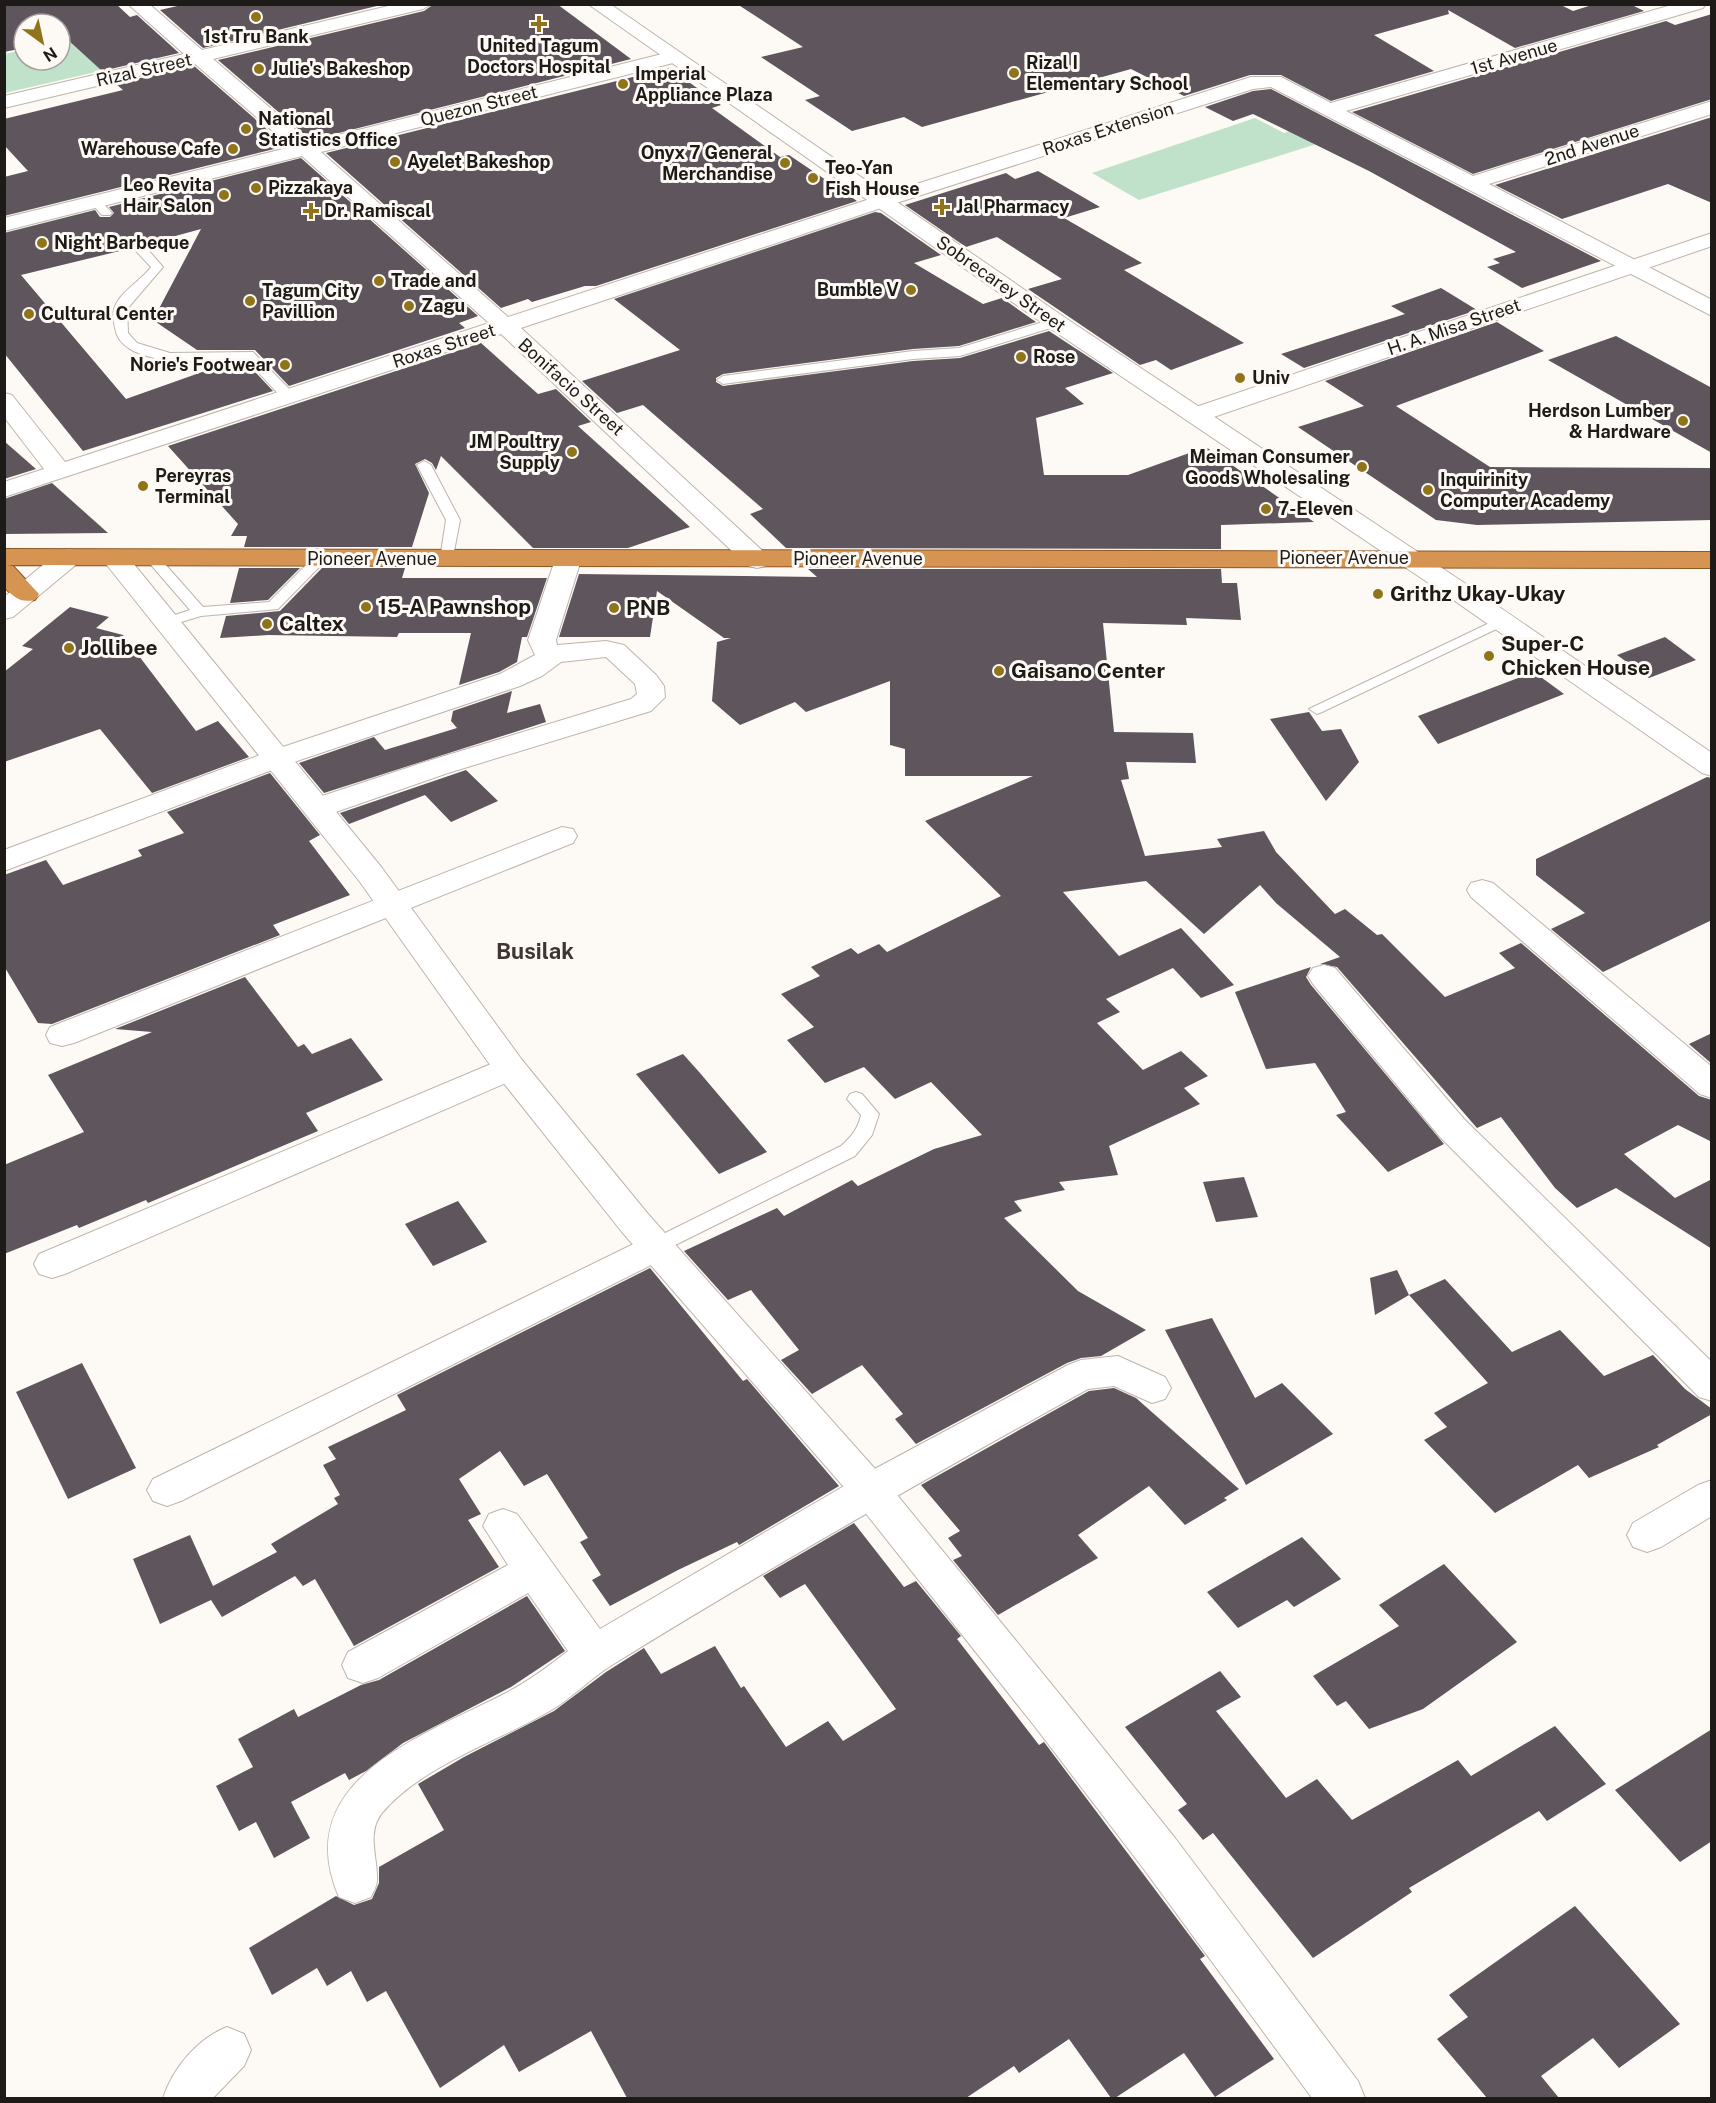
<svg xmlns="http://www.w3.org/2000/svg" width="1716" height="2103" font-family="'Public Sans',sans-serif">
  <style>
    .green { fill: #c0e2ca }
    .building { fill: #5f555c }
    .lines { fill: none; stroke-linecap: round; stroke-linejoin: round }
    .service-casing { stroke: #bfb4ab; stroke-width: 2 }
    .minor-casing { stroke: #bfb4ab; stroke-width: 2 }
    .tertiary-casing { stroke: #bfb4ab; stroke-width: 2 }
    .secondary-casing { stroke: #bfb4ab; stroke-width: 2 }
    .trunk-casing { stroke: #8f5821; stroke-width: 2 }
    .service { fill: #fff; fill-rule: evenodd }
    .minor { fill: #fff; fill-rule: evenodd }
    .tertiary { fill: #fff; fill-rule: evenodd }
    .secondary { fill: #fff; fill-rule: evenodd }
    .trunk { fill: #d69452; fill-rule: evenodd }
    .poi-dot { fill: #90741a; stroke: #fdf9f5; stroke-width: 2 }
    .labels { text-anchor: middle; stroke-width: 6; stroke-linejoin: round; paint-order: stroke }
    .far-poi-label { font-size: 18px; font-weight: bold; fill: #1e1a17; stroke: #fdf9f5; text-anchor: start }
    .far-street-label { font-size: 18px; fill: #1e1a17; stroke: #fdf9f5 }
    .poi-label { font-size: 21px; font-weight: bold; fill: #1e1a17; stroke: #fdf9f5; text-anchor: start }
    .neighbourhood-label { font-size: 22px; font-weight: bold; fill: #3f372f; stroke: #fdf9f5 }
  </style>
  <rect width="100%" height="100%" fill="#fdf9f5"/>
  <g class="green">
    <polygon points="127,27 160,57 5,93 4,54 24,50 24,60 60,60 60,42"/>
    <polygon points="1255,118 1284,133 1320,121 1348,134 1139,200 1092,173"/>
  </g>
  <g class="building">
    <polygon points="4,4 116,4 130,17 137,15 179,53 102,71 67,39 60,40 60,24 24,24 24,48 4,52"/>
    <polygon points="186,4 385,4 203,48 160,10"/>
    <polygon points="434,4 557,4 631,59 311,140 218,60 424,11"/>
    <polygon points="737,4 1559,4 1573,11 1595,4 1630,4 1644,11 1515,48 1448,10 1449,14 1374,35 1434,71 1331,101 1281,75 1250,75 1184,96 1131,69 922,127 904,117 852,131 805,100 820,96 761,57 803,47"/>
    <polygon points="1712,14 1712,99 1473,174 1352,112 1666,21 1675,25"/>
    <polygon points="193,65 286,146 4,216 4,177 28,171 4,145 4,119 123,90 116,84"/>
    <polygon points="669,68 721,105 712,108 780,157 789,155 857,201 596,286 585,286 532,302 528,299 501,308 326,153"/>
    <polygon points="1271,89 1601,261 1522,288 1487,267 1500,263 1493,259 1516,252 1369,171 1253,114 1233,121 1205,107 1253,91"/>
    <polygon points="1712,117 1712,203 1668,184 1562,219 1495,185"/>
    <polygon points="301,158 478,316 459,323 465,328 289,386 255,350 197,350 153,320 201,229 146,244 134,241 132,248 21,275 126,399 219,366 215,363 245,361 273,391 83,451 4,353 4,233 95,210 100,217 110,217 114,213 109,207"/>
    <polygon points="1038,171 1100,207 1064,218 1142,263 1124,270 1244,343 1171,370 1156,360 1140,365 1028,289 1062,279 997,237 966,247 905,205 1006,173 1015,179"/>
    <polygon points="875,212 881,213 941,255 914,263 983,304 1002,298 1036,322 959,346 913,349 723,374 716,378 716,382 723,386 913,361 960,358 1049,331 1113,373 1065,388 1084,404 1036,418 1044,475 1128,475 1206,447 1314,522 1221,525 1221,549 786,548 750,514 763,509 643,405 617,413 582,381 680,350 614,299"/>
    <polygon points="1441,288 1477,310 1304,368 1281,354 1405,314 1391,306"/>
    <polygon points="1497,322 1544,351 1396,406 1490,467 1712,468 1712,520 1477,525 1436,520 1298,427 1364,406 1325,381"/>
    <polygon points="1616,336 1712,388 1712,453 1548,360"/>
    <polygon points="481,343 538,394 556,389 591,422 578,426 690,527 628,548 533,548 441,456 436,470 432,463 425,459 415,464 429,493 412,547 244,547 247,536 231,536 238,524 168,446"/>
    <polygon points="4,441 36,469 4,479"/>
    <polygon points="52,483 108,533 4,534 4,499"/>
    <polygon points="239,568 300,568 268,600 230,603"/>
    <polygon points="322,568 405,568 402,578 547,578 527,637 522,637 517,662 499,672 459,685 471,633 399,633 397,637 268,635 220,638 226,616 280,611"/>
    <polygon points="808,569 1221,569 1222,583 1237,583 1241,620 1186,618 1187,625 1103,623 1114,732 1193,733 1196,763 1126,762 1129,779 1121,780 1145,856 1222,847 1217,839 1264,831 1276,852 1335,914 1345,909 1377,935 1382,934 1445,997 1515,968 1499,953 1521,943 1699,1096 1712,1100 1712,1142 1678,1125 1624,1154 1675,1198 1712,1179 1712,1249 1616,1188 1577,1208 1555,1188 1501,1117 1477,1128 1337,967 1320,964 1340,957 1276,903 1260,885 1204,934 1146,881 1063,892 1119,956 1181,928 1234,985 1201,998 1173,968 1106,999 1120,1012 1097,1023 1143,1070 1181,1051 1208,1076 1184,1088 1200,1104 1109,1146 1118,1175 1059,1182 1065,1190 1014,1201 1022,1211 1004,1218 1078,1291 1146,1330 1101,1356 1081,1358 1067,1363 916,1444 895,1419 903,1414 862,1365 812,1394 781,1360 799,1350 751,1290 728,1300 684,1251 777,1208 784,1216 852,1180 858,1186 934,1149 982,1135 931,1082 895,1099 864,1067 825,1083 787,1040 814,1027 781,994 820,976 811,967 851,948 858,954 879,944 887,952 1001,896 925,821 1033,776 905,776 905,749 890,745 890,681 806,712 795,702 740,725 712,701 717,642 731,638 724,638 657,591 650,637 559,637 579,574 817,577"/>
    <polygon points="70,607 109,617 96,628 123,635 196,731 218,721 249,757 152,793 100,729 4,762 4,672 33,649 22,646"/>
    <polygon points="1665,637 1696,660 1649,678 1617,655"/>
    <polygon points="1534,672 1564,694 1438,744 1418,716"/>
    <polygon points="512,691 507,713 540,704 546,722 324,793 299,763 374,737 385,750 457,728 451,721 453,711"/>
    <polygon points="1309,712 1322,731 1341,729 1359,762 1326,801 1270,719"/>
    <polygon points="466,770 498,801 451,822 425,795 349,824 340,813"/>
    <polygon points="270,773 320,835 309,841 350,895 273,925 280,935 52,1024 38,1023 4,966 4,875 46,860 63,885 142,856 138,850 184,833 167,812"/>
    <polygon points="1707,777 1712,778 1712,920 1603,972 1551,929 1585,913 1536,875 1536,859"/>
    <polygon points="1311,967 1306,977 1311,985 1444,1144 1388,1172 1336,1115 1346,1112 1315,1063 1266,1069 1235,992"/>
    <polygon points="245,977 298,1047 304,1044 312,1054 351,1038 383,1080 306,1113 318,1131 148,1203 146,1200 79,1228 77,1225 4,1254 4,1165 84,1132 48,1075 152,1032 115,1029"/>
    <polygon points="1712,1033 1712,1064 1689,1044"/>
    <polygon points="683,1054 700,1073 767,1152 719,1174 636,1074"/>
    <polygon points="1244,1177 1258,1217 1216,1222 1203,1182"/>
    <polygon points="458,1201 487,1242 433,1266 405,1224"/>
    <polygon points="650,1268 743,1381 747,1379 839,1486 739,1545 737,1542 678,1570 610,1606 592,1580 601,1575 580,1542 588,1538 547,1474 524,1486 500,1451 459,1479 481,1514 468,1520 499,1567 354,1646 315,1579 303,1586 295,1576 222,1617 211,1600 160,1624 133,1559 190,1535 213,1586 277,1552 271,1544 338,1504 334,1498 340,1495 323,1465 336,1459 328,1447 406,1410 397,1395"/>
    <polygon points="1397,1270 1409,1295 1375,1315 1370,1278"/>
    <polygon points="1445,1279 1512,1352 1560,1330 1604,1376 1653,1355 1685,1389 1712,1409 1712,1414 1657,1445 1659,1447 1589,1478 1578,1465 1495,1513 1424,1440 1447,1427 1434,1413 1488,1383 1409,1295"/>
    <polygon points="1212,1318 1255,1398 1282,1383 1333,1434 1246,1485 1165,1330"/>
    <polygon points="82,1363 136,1468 68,1499 16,1392"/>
    <polygon points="1114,1388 1136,1398 1239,1489 1224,1498 1227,1500 1185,1525 1149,1486 1078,1535 1098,1558 998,1615 953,1560 962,1556 948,1538 960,1531 921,1485 1089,1391"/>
    <polygon points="854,1523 904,1587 916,1581 961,1636 957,1639 1039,1745 1044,1742 1205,1956 1200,1959 1274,2059 1215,2097 1184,2053 1115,2098 1111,2098 1069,2039 1019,2073 1014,2066 966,2098 627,2098 591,2031 519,2072 504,2045 440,2088 386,1991 367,2002 351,1971 327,1986 317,1968 272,1995 249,1948 336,1896 354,1905 372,1899 379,1883 379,1867 444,1830 418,1784 464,1757 554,1711 606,1672 644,1648 661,1674 715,1646 741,1688 744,1686 786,1747 828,1721 843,1741 896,1709 805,1584 780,1598 763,1576"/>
    <polygon points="1302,1537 1341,1579 1294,1607 1287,1600 1238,1628 1207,1592"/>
    <polygon points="1444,1564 1517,1642 1423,1709 1369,1729 1346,1701 1337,1706 1313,1676 1399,1626 1379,1605"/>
    <polygon points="527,1596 565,1651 511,1687 403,1743 366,1771 349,1780 345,1773 291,1802 310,1838 274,1858 256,1822 239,1831 216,1786 253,1767 238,1739 294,1709 298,1717 361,1685 379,1680"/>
    <polygon points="1220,1671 1241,1697 1216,1711 1286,1798 1317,1779 1352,1820 1458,1760 1471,1776 1555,1726 1606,1784 1547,1821 1539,1811 1409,1888 1412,1892 1313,1958 1213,1833 1203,1840 1178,1810 1187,1804 1125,1727"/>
    <polygon points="1712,1729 1712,1841 1680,1862 1615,1790"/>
    <polygon points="1575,1906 1680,2024 1619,2068 1593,2038 1541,2076 1559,2098 1487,2098 1437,2039 1468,2017 1449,1995"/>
  </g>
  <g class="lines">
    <defs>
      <g id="service">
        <polygon points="92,200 100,200 112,213 110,215 102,215 90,202"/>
        <path d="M134 243H142L163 267 127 309 128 333 137 343 170 353 253 352 294 394V400H284L246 359C215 361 122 371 115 328 114 322 112 316 114 309 120 291 140 282 151 267L134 249Z"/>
        <polygon points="1056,318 1060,319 1060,325 960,356 913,359 723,384 717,380 723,376 913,351 959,348"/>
        <polygon points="424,461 431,465 460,520 452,562 447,563 440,559 446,520 417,465"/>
        <polygon points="152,554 157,555 203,607 269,602 315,556 320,555 327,559 278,609 201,616 168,626 163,625 161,622 163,619 190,610 145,558"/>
        <polygon points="1502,617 1509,621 1507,624 1322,712 1317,714 1309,709"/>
        <path d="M856 1092 862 1094 879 1114 872 1135 855 1156 663 1251 656 1253 649 1251 646 1246 649 1241 841 1146C851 1137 858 1129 861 1115L847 1099 850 1094Z"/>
      </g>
      <g id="minor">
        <polygon points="1675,4 1706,4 1703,8 1346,111 1473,176 1712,101 1712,114 1489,184 1712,300 1712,316 1271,87 1253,89 890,205 876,205 872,201 876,197 1251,77 1281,77 1331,103"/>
        <polygon points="568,552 577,554 581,560 556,640 557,645 606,641 624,645 656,675 664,686 665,697 651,711 448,773 327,815 317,817 307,815 302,808 307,801 428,761 631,699 637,694 635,684 606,657 561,662 542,676 520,686 288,764 4,871 4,850 268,752 500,674 535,655 528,640 555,560 559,554"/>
        <polygon points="562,827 573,829 577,836 573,843 74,1043 62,1046 50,1043 46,1035 50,1027"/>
        <polygon points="1482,880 1493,883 1712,1067 1712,1098 1700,1094 1471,897 1467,890 1471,883"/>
        <polygon points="1324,965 1335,968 1464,1119 1712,1362 1712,1401 1699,1397 1440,1137 1313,984 1308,976 1313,968"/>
        <polygon points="510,1056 522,1060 527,1068 522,1076 65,1274 52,1278 39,1274 34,1264 39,1254"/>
        <polygon points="656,1233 669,1236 674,1246 669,1256 181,1501 167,1506 153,1501 147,1490 153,1479"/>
        <path d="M1118 1356 1165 1377 1171 1388 1165 1399 1152 1403 1114 1386 1088 1389C927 1478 768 1568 612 1665 591 1678 574 1696 553 1709 500 1741 422 1765 382 1813 366 1833 378 1858 377 1880 377 1886 373 1892 371 1897L355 1903 339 1897C288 1780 425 1735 504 1694 527 1682 548 1667 568 1651L528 1593 378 1678 363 1683 348 1678 342 1665 348 1652 508 1565 483 1526 489 1514 503 1509 517 1514 600 1629 856 1479 1068 1365 1081 1360Z"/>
        <polygon points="1712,1480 1712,1516 1661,1547 1647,1552 1633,1547 1627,1535 1633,1523 1698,1485"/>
        <path d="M227 2027 244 2034 251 2050 244 2066 213 2098H163C173 2068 197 2039 227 2027Z"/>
      </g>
      <g id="tertiary">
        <polygon points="128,4 149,4 202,50 397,4 432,4 423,9 213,59 310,142 674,51 681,53 684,57 681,61 321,152 508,317 876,197 890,197 894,201 890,205 521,328 766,554 770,560 766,566 757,568 748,566 501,334 4,497 4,482 44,469 4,417 4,393 12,395 65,462 489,323 302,156 4,231 4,218 291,147 194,63 4,108 4,96 184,54"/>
        <polygon points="1712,233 1712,246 1205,420 1196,422 1187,420 1184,415 1187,410"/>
        <polygon points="69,549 78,551 82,557 78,563 13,617 4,619 4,597 60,551"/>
        <polygon points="115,550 124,552 382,868 522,1060 648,1214 884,1479 1066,1702 1175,1838 1358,2081 1365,2098 1312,2098 1143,1868 1036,1728 856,1501 622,1232 498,1076 360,882 106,564 102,558 106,552"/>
      </g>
      <polygon id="secondary" points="588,4 610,4 1064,317 1457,578 1712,753 1712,776 1702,773 1439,590 1048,327"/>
      <path id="trunk" d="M4 549 1712 552V568L7 565 13 566 39 594 35 600C20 603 15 598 4 587Z"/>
    </defs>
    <use href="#service" class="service-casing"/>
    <use href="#minor" class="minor-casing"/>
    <use href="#tertiary" class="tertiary-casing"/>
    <use href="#secondary" class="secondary-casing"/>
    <use href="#trunk" class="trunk-casing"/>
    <use href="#service" class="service"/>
    <use href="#minor" class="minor"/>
    <use href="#tertiary" class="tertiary"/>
    <use href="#secondary" class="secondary"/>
    <use href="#trunk" class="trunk"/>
  </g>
  <g class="poi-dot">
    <circle cx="256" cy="17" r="6"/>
    <path d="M536 15h6v6h6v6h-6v6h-6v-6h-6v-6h6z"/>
    <circle cx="259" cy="69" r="6"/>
    <circle cx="1014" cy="73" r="6"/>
    <circle cx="623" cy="84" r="6"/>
    <circle cx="246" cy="129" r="6"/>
    <circle cx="233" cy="149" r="6"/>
    <circle cx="395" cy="162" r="6"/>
    <circle cx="785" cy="163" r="6"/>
    <circle cx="813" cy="178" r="6"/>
    <circle cx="256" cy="188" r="6"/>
    <circle cx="224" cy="195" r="6"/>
    <path d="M939 198h6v6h6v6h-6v6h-6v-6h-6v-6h6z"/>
    <path d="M308 202h6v6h6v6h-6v6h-6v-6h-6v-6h6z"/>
    <circle cx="42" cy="243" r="6"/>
    <circle cx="379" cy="281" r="6"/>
    <circle cx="911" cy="290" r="6"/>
    <circle cx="250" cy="301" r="6"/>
    <circle cx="409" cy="306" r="6"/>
    <circle cx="29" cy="314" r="6"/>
    <circle cx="1021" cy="357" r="6"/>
    <circle cx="285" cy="365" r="6"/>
    <circle cx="1240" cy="378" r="6"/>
    <circle cx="1683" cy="421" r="6"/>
    <circle cx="572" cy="452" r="6"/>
    <circle cx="1362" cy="467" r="6"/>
    <circle cx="143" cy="486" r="6"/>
    <circle cx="1428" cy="490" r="6"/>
    <circle cx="1266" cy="509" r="6"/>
    <circle cx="1378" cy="594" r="6"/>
    <circle cx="366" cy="607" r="6"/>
    <circle cx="614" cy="608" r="6"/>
    <circle cx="267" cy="624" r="6"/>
    <circle cx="69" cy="648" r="6"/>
    <circle cx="1489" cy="656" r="6"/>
    <circle cx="999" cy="671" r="6"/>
  </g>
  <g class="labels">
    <g class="far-poi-label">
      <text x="256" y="43" text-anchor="middle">1st Tru Bank</text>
      <text x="539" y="52" text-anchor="middle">United Tagum<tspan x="539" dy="21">Doctors Hospital</tspan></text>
      <text x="1026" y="69">Rizal I<tspan x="1026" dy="21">Elementary School</tspan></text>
      <text x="271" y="75">Julie's Bakeshop</text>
      <text x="635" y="80">Imperial<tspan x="635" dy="21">Appliance Plaza</tspan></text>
      <text x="258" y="125">National<tspan x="258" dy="21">Statistics Office</tspan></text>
      <text x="221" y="155" text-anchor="end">Warehouse Cafe</text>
      <text x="773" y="159" text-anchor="end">Onyx 7 General<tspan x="773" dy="21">Merchandise</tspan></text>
      <text x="407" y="168">Ayelet Bakeshop</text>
      <text x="825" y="174">Teo-Yan<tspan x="825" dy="21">Fish House</tspan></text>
      <text x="212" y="191" text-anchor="end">Leo Revita<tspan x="212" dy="21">Hair Salon</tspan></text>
      <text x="268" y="194">Pizzakaya</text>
      <text x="956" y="213">Jal Pharmacy</text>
      <text x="324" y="217">Dr. Ramiscal</text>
      <text x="54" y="249">Night Barbeque</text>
      <text x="391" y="287">Trade and</text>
      <text x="899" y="296" text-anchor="end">Bumble V</text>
      <text x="262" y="297">Tagum City<tspan x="262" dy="21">Pavillion</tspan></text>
      <text x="421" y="312">Zagu</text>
      <text x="41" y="320">Cultural Center</text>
      <text x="1033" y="363">Rose</text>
      <text x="273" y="371" text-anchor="end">Norie's Footwear</text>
      <text x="1252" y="384">Univ</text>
      <text x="1671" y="417" text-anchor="end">Herdson Lumber<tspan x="1671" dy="21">&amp; Hardware</tspan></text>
      <text x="560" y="448" text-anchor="end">JM Poultry<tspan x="560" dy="21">Supply</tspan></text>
      <text x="1350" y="463" text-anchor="end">Meiman Consumer<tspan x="1350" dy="21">Goods Wholesaling</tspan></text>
      <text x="155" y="482">Pereyras<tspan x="155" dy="21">Terminal</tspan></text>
      <text x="1440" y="486">Inquirinity<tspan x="1440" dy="21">Computer Academy</tspan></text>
      <text x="1278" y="515">7-Eleven</text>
    </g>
    <g class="far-street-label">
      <text transform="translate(1514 57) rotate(-16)" y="6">1st Avenue</text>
      <text transform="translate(144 70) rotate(-13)" y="6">Rizal Street</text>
      <text transform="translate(479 106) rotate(-14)" y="6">Quezon Street</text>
      <text transform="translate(1108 129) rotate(-18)" y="6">Roxas Extension</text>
      <text transform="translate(1592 145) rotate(-18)" y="6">2nd Avenue</text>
      <text transform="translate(1001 284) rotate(35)" y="6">Sobrecarey Street</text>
      <text transform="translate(1454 327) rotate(-19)" y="6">H. A. Misa Street</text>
      <text transform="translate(444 346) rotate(-18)" y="6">Roxas Street</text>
      <text transform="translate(571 387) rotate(42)" y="6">Bonifacio Street</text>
      <text x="1344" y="564">Pioneer Avenue</text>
      <text x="372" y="565">Pioneer Avenue</text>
      <text x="858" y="565">Pioneer Avenue</text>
    </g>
    <g class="poi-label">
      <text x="1390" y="601">Grithz Ukay-Ukay</text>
      <text x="378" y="614">15-A Pawnshop</text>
      <text x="626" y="615">PNB</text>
      <text x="279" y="631">Caltex</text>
      <text x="1501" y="651">Super-C<tspan x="1501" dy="24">Chicken House</tspan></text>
      <text x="81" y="655">Jollibee</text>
      <text x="1011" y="678">Gaisano Center</text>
    </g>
    <g class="neighbourhood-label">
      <text x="535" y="959">Busilak</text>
    </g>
  </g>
  <rect width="1716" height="2103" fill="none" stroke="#1e1a17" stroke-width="12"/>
  <g transform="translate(42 42) rotate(147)"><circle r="28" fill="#fdf9f5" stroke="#a4a09c" stroke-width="1.5"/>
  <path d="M0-4.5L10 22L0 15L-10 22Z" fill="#90741a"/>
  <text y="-9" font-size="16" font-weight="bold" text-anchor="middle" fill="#1e1a17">N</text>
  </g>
</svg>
